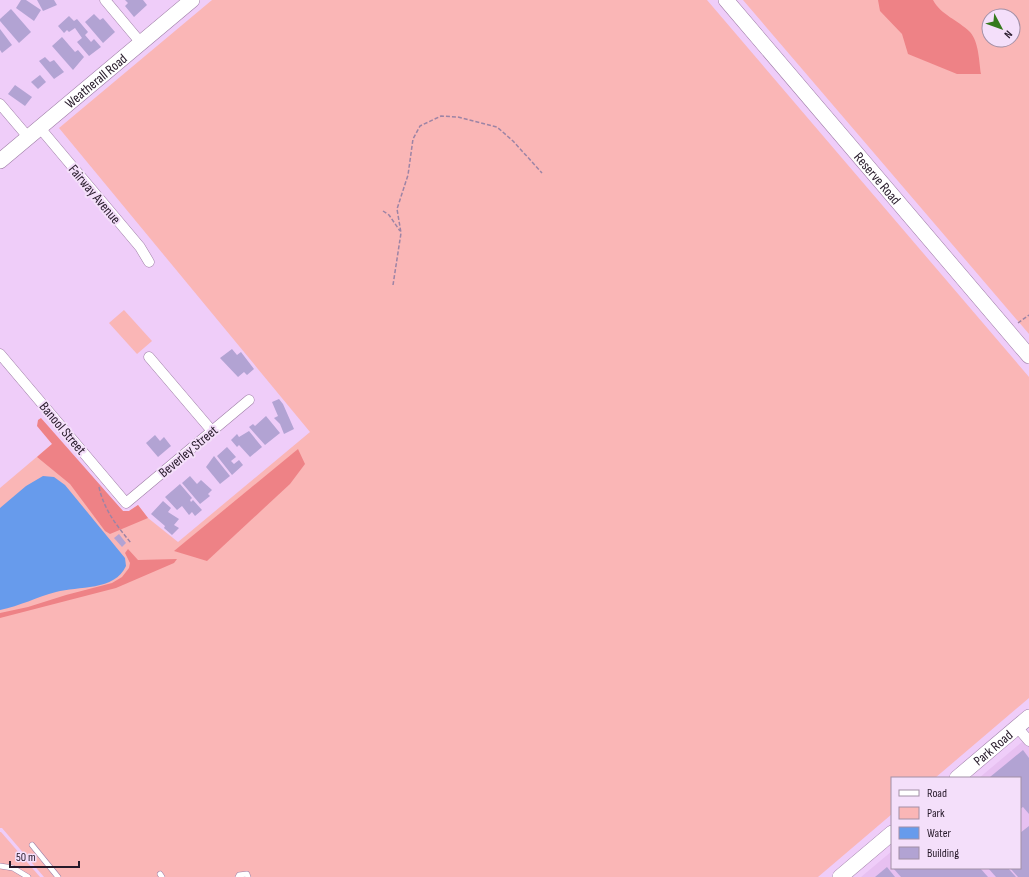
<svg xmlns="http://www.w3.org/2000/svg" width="1029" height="877" font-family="'Sofia Sans Condensed',sans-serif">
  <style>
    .built { fill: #e7c0f1 }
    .green { fill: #fab6b6; fill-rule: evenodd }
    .forest { fill: #ee8286 }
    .water { fill: #679bec }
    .building { fill: #b2a3d3 }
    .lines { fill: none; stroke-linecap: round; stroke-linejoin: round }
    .lane-casing { stroke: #9e7ea6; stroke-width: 6 }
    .street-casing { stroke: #9e7ea6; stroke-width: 11 }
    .secondary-casing { stroke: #9e7ea6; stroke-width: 16 }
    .path { stroke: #9d84a5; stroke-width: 1.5; stroke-dasharray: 4 2; stroke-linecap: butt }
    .lane { stroke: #fff; stroke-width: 5 }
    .street { stroke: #fff; stroke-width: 10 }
    .secondary { stroke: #fff; stroke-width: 15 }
    .labels { text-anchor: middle; stroke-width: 4; stroke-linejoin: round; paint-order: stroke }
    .street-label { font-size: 14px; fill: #261929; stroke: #f4dffa }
  </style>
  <rect width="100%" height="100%" fill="#efcdf9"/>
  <polygon class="built" points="1029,736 1029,877 861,877 892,851 892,868 1020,868 1020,778 979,778"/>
  <g class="green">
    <polygon points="212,0 707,0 1029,377 1029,698 935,778 892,778 892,814 818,877 44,877 2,828 0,828 0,488 52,444 90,476 123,511 129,511 138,505 148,518 178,542 310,432 59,128"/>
    <path d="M743 0H1029V334ZM989 16H1013V40H989Z"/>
    <polygon points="124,310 152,341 137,354 109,323"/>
    <polygon points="0,832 1,832 40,877 0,877"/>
  </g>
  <g class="forest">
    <path d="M878 0H933C941 15 958 20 970 32 979 42 979 62 981 74H957L908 54 902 34 880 11Z"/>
    <polygon points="41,418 123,511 129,511 138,505 148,518 110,534 105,531 70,484 37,457 52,444 37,426 38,420"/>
    <polygon points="298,449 305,464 290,484 207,561 174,551"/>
    <polygon points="128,549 138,560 177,559 174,563 116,588 0,618 0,613 28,607 66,595 112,583 122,577 129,568 130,563 125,553"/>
  </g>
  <path class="water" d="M43 476 54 477 65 485 125 558 126 566C115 591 78 586 56 592 37 597 20 606 0 610V508L26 486Z"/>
  <g class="building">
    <polygon points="21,0 26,0 41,10 34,21 16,8"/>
    <polygon points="37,0 54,0 57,5 43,11"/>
    <polygon points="125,0 143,0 147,5 134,17 125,6 128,3"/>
    <polygon points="11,9 31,32 19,43 0,21 0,19"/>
    <polygon points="94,14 100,20 103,18 115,32 103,43 85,22"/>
    <polygon points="69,16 74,21 77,19 88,32 85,35 91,42 94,39 101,47 89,56 77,42 82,38 75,28 69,32 67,30 64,33 58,26"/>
    <polygon points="0,29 12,45 2,53 0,50"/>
    <polygon points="62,37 75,52 78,50 84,57 73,70 52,46"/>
    <polygon points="45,57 50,62 54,60 64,72 54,79 39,61"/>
    <polygon points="40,75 46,82 38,89 31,82"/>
    <polygon points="15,85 32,97 25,106 8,94"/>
    <polygon points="232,349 237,355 241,352 254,369 247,375 244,372 238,377 220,358"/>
    <polygon points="279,399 283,404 294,429 284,434 280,424 274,418 278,416 272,402"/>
    <polygon points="266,416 280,433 265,445 249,427 253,424 255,426"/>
    <polygon points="249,431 262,447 250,457 239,445 237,447 231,440 237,434 239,437"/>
    <polygon points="155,435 160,441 164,437 171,446 158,457 146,443"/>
    <polygon points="227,447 236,457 231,461 234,464 239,460 243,465 232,475 217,456"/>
    <polygon points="214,456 230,476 220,484 206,467"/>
    <polygon points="190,476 197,484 201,480 212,490 208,494 210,496 200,504 182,483"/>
    <polygon points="180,484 192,498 190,500 191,502 193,500 202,510 195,516 192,512 189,515 182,506 177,510 165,497"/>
    <polygon points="163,501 171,508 168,512 179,519 174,525 179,528 172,535 164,528 165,526 151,514"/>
    <polygon points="119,534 126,543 122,547 114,538"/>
    <polygon points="1023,750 1029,758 1029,814 1023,807 1020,809 1020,778 990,777"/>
    <polygon points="1029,826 1029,877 1018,877 1010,868 1020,868 1020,833"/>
    <polygon points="887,867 895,877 875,877"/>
    <polygon points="893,868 980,868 988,877 901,877"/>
    <polygon points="988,868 1008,868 1016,877 996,877"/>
  </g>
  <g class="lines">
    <defs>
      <g id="lane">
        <polyline points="32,845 58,877"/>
        <polyline points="0,866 13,868 28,877"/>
        <polyline points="160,874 162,877"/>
        <polyline points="238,877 239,875 247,874 248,877"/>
      </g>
      <g id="street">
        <polyline points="105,0 141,43"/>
        <polyline points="0,104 28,137"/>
        <polyline points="40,128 140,247 149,262"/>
        <polyline points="0,354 126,503 249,400"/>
        <polyline points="149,357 212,431"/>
        <polyline points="1017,727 1029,741"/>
      </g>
      <g id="secondary">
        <path id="s1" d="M726 0 1029 356"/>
        <path id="s2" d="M0 161 192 0"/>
        <path id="s3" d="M957 778 1029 717"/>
        <polyline points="840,877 892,833"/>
      </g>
    </defs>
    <use href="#lane" class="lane-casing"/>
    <use href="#street" class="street-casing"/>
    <use href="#secondary" class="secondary-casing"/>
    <g class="path">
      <polyline points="383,211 389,215 400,231"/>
      <polyline points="393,285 401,233 397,209 408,175 413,139 420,126 441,116 458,117 497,127 513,141 542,173"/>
      <polyline points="1018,323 1029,315"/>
      <path d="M99 487C104 510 117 526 131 543"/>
    </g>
    <use href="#lane" class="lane"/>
    <use href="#street" class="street"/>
    <use href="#secondary" class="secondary"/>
  </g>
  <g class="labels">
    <g class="street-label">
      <text dy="5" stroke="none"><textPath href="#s2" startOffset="125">Weatherall Road</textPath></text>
      <text dy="5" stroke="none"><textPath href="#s1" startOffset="234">Reserve Road</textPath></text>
      <text transform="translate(95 194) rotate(50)" y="5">Fairway Avenue</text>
      <text transform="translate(63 428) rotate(50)" y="5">Banool Street</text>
      <text transform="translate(188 451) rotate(-40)" y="5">Beverley Street</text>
      <text dy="5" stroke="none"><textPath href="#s3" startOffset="47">Park Road</textPath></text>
    </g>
  </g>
  <rect x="891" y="777" width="130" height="92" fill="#f4dffa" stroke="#a290a6"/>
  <rect x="899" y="790" width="20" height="6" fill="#ffffff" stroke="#a290a6"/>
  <text x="927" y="797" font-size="12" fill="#261929">Road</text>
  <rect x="899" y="807" width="20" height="12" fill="#fab6b6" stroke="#a290a6"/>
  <text x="927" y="817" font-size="12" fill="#261929">Park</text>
  <rect x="899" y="827" width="20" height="12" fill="#679bec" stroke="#a290a6"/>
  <text x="927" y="837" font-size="12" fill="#261929">Water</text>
  <rect x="899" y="847" width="20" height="12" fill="#b2a3d3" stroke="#a290a6"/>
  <text x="927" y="857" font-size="12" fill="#261929">Building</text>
  <g transform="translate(1001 28) rotate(131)"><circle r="19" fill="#f4dffa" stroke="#a290a6"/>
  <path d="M0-3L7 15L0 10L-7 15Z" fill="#357a1c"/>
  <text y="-6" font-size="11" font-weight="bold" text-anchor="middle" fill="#261929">N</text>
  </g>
  <path d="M10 861v6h69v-6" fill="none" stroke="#261929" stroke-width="2"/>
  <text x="16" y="861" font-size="12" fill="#261929" stroke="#f4dffa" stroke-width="3" paint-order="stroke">50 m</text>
</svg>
